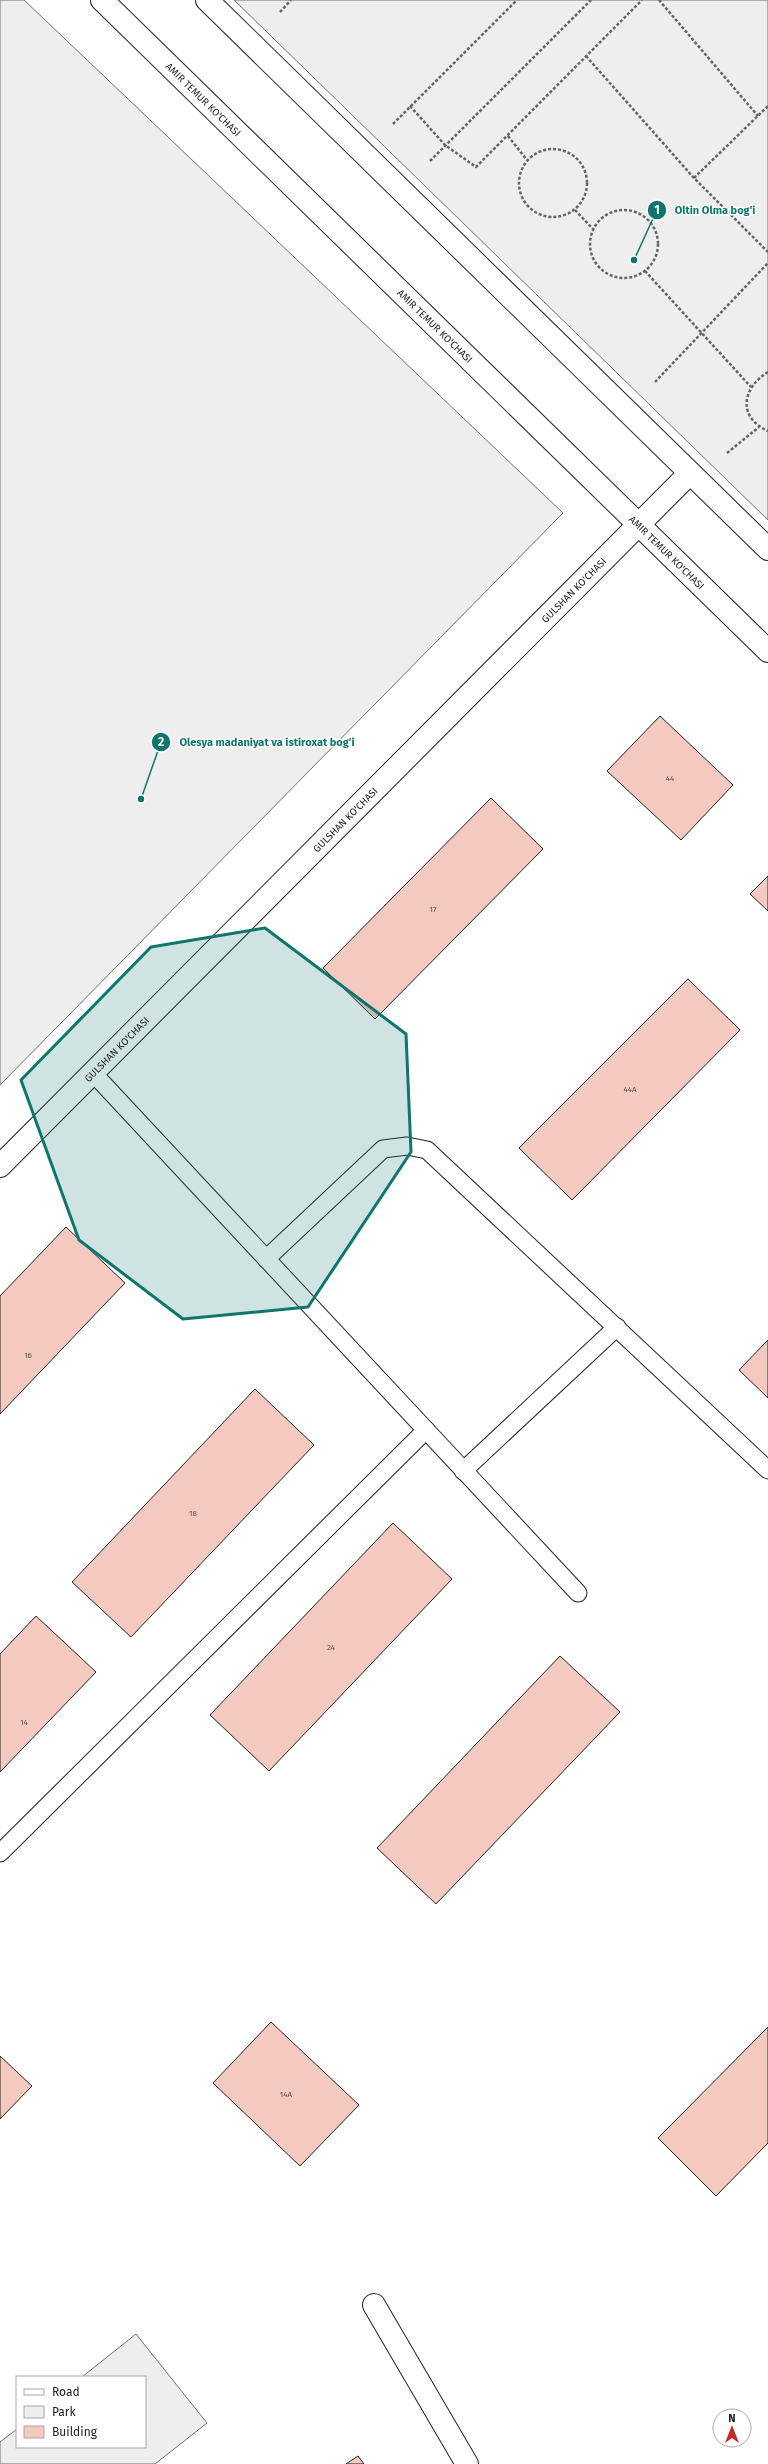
<svg xmlns="http://www.w3.org/2000/svg" width="768" height="2464" font-family="'Fira Sans',sans-serif">
  <style>
    .green { fill: #eee; stroke: #6f6f6f }
    .building { fill: #f3c9c0; stroke: #222 }
    .lines { fill: none; stroke-linecap: round; stroke-linejoin: round }
    .lane-casing { stroke: #222; stroke-width: 19 }
    .street-casing { stroke: #222; stroke-width: 24 }
    .secondary-casing { stroke: #222; stroke-width: 24 }
    .path { stroke: #646464; stroke-width: 2.5; stroke-dasharray: 3 2; stroke-linecap: butt }
    .lane { stroke: #fff; stroke-width: 17 }
    .street { stroke: #fff; stroke-width: 22 }
    .secondary { stroke: #fff; stroke-width: 22 }
    .marked { fill: #0f766e; fill-opacity: 0.2; stroke: #0f766e; stroke-width: 3; stroke-linejoin: round }
    .labels { text-anchor: middle; stroke-width: 3; stroke-linejoin: round; paint-order: stroke }
    .number-label { font-size: 8px; fill: #564c4a }
    .street-label { font-size: 10px; fill: #222; stroke: #fff }
    .leader { fill: none; stroke: #0f766e; stroke-width: 1.5 }
    .callout-dot { fill: #0f766e; stroke: #fff; stroke-width: 1.5 }
    .mark-label { font-size: 12px; text-anchor: middle; font-weight: bold; fill: #fff }
    .callout-label { font-size: 11px; text-anchor: middle; font-weight: bold; fill: #0f766e; stroke: #fff; stroke-width: 3; stroke-linejoin: round; paint-order: stroke }
  </style>
  <rect width="100%" height="100%" fill="#fff"/>
  <g class="green">
    <polygon points="0,0 24,0 563,513 0,1085"/>
    <polygon points="234,0 768,0 768,520"/>
    <polygon points="136,2334 207,2423 155,2464 0,2464 0,2442 17,2429 17,2447 145,2447 145,2377 82,2377"/>
  </g>
  <g class="building">
    <polygon points="660,716 733,785 681,840 607,771"/>
    <polygon points="491,798 543,849 375,1019 323,968"/>
    <polygon points="768,876 768,911 750,894"/>
    <polygon points="688,979 740,1030 572,1200 519,1148"/>
    <polygon points="66,1227 125,1283 0,1414 0,1296"/>
    <polygon points="768,1340 768,1398 739,1370"/>
    <polygon points="255,1389 314,1445 131,1637 72,1582"/>
    <polygon points="393,1523 452,1579 269,1771 210,1715"/>
    <polygon points="36,1616 96,1672 0,1772 0,1654"/>
    <polygon points="560,1656 620,1712 436,1904 377,1848"/>
    <polygon points="271,2022 359,2105 300,2166 213,2083"/>
    <polygon points="768,2027 768,2143 716,2196 658,2138"/>
    <polygon points="0,2056 32,2086 0,2119"/>
    <polygon points="358,2456 364,2464 346,2464"/>
  </g>
  <g class="lines">
    <defs>
      <g id="lane">
        <polyline points="94,1074 578,1593"/>
        <polyline points="266,1259 383,1149 407,1146 427,1150 768,1470"/>
        <polyline points="463,1471 617,1327"/>
        <polyline points="0,1853 426,1430"/>
      </g>
      <g id="street">
        <path id="s1" d="M0 1166 690 473"/>
        <polyline points="374,2305 467,2464"/>
      </g>
      <g id="secondary">
        <path id="s2" d="M102 0 768 651"/>
        <polyline points="207,0 768,549"/>
      </g>
    </defs>
    <use href="#lane" class="lane-casing"/>
    <use href="#street" class="street-casing"/>
    <use href="#secondary" class="secondary-casing"/>
    <g class="path">
      <polyline points="659,0 758,116"/>
      <polyline points="280,12 291,0"/>
      <polyline points="586,56 694,178 768,252"/>
      <polyline points="410,106 445,145 476,167 642,0"/>
      <polyline points="393,124 517,0"/>
      <polyline points="508,136 527,160"/>
      <circle cx="553" cy="183" r="34"/>
      <polyline points="430,161 591,0"/>
      <polyline points="694,178 768,106"/>
      <polyline points="575,210 593,229"/>
      <circle cx="624" cy="244" r="34"/>
      <polyline points="645,271 751,387"/>
      <path d="M768 372C742 388 737 417 768 431"/>
      <polyline points="655,382 768,263"/>
      <polyline points="727,453 759,427"/>
    </g>
    <use href="#lane" class="lane"/>
    <use href="#street" class="street"/>
    <use href="#secondary" class="secondary"/>
  </g>
  <path class="marked" d="M265 928 406 1034 411 1152 308 1307 183 1319 79 1240 21 1080 151 947Z"/>
  <g class="labels">
    <g class="number-label">
      <text x="670" y="781">44</text>
      <text x="433" y="912">17</text>
      <text x="630" y="1092">44А</text>
      <text x="28" y="1358">16</text>
      <text x="193" y="1516">18</text>
      <text x="331" y="1650">24</text>
      <text x="24" y="1725">14</text>
      <text x="286" y="2097">14А</text>
    </g>
    <g class="street-label">
      <text dy="4" stroke="none"><textPath href="#s2" startOffset="142">AMIR TEMUR KO'CHASI</textPath></text>
      <text dy="4" stroke="none"><textPath href="#s2" startOffset="466">AMIR TEMUR KO'CHASI</textPath></text>
      <text dy="4" stroke="none"><textPath href="#s2" startOffset="790">AMIR TEMUR KO'CHASI</textPath></text>
      <text dy="4" stroke="none"><textPath href="#s1" startOffset="813">GULSHAN KO'CHASI</textPath></text>
      <text dy="4" stroke="none"><textPath href="#s1" startOffset="489">GULSHAN KO'CHASI</textPath></text>
      <text dy="4" stroke="none"><textPath href="#s1" startOffset="165">GULSHAN KO'CHASI</textPath></text>
    </g>
  </g>
  <path class="leader" d="M634 260L657 210M141 799L161 742"/>
  <g class="callout-dot">
    <circle cx="634" cy="260" r="4"/>
    <circle cx="141" cy="799" r="4"/>
    <circle cx="657" cy="210" r="10"/>
    <circle cx="161" cy="742" r="10"/>
  </g>
  <g class="mark-label">
    <text x="657" y="214">1</text>
    <text x="161" y="746">2</text>
  </g>
  <g class="callout-label">
    <text x="715" y="214">Oltin Olma bog'i</text>
    <text x="267" y="746">Olesya madaniyat va istiroxat bog'i</text>
  </g>
  <rect x="16" y="2376" width="130" height="72" fill="#ffffff" stroke="#a7a7a7"/>
  <rect x="24" y="2389" width="20" height="6" fill="#ffffff" stroke="#a7a7a7"/>
  <text x="52" y="2396" font-size="12" fill="#222222">Road</text>
  <rect x="24" y="2406" width="20" height="12" fill="#eeeeee" stroke="#a7a7a7"/>
  <text x="52" y="2416" font-size="12" fill="#222222">Park</text>
  <rect x="24" y="2426" width="20" height="12" fill="#f3c9c0" stroke="#a7a7a7"/>
  <text x="52" y="2436" font-size="12" fill="#222222">Building</text>
  <g transform="translate(732 2428)"><circle r="19" fill="#ffffff" stroke="#a7a7a7"/>
  <path d="M0-3L7 15L0 10L-7 15Z" fill="#c62828"/>
  <text y="-6" font-size="11" font-weight="bold" text-anchor="middle" fill="#222222">N</text>
  </g>
</svg>
